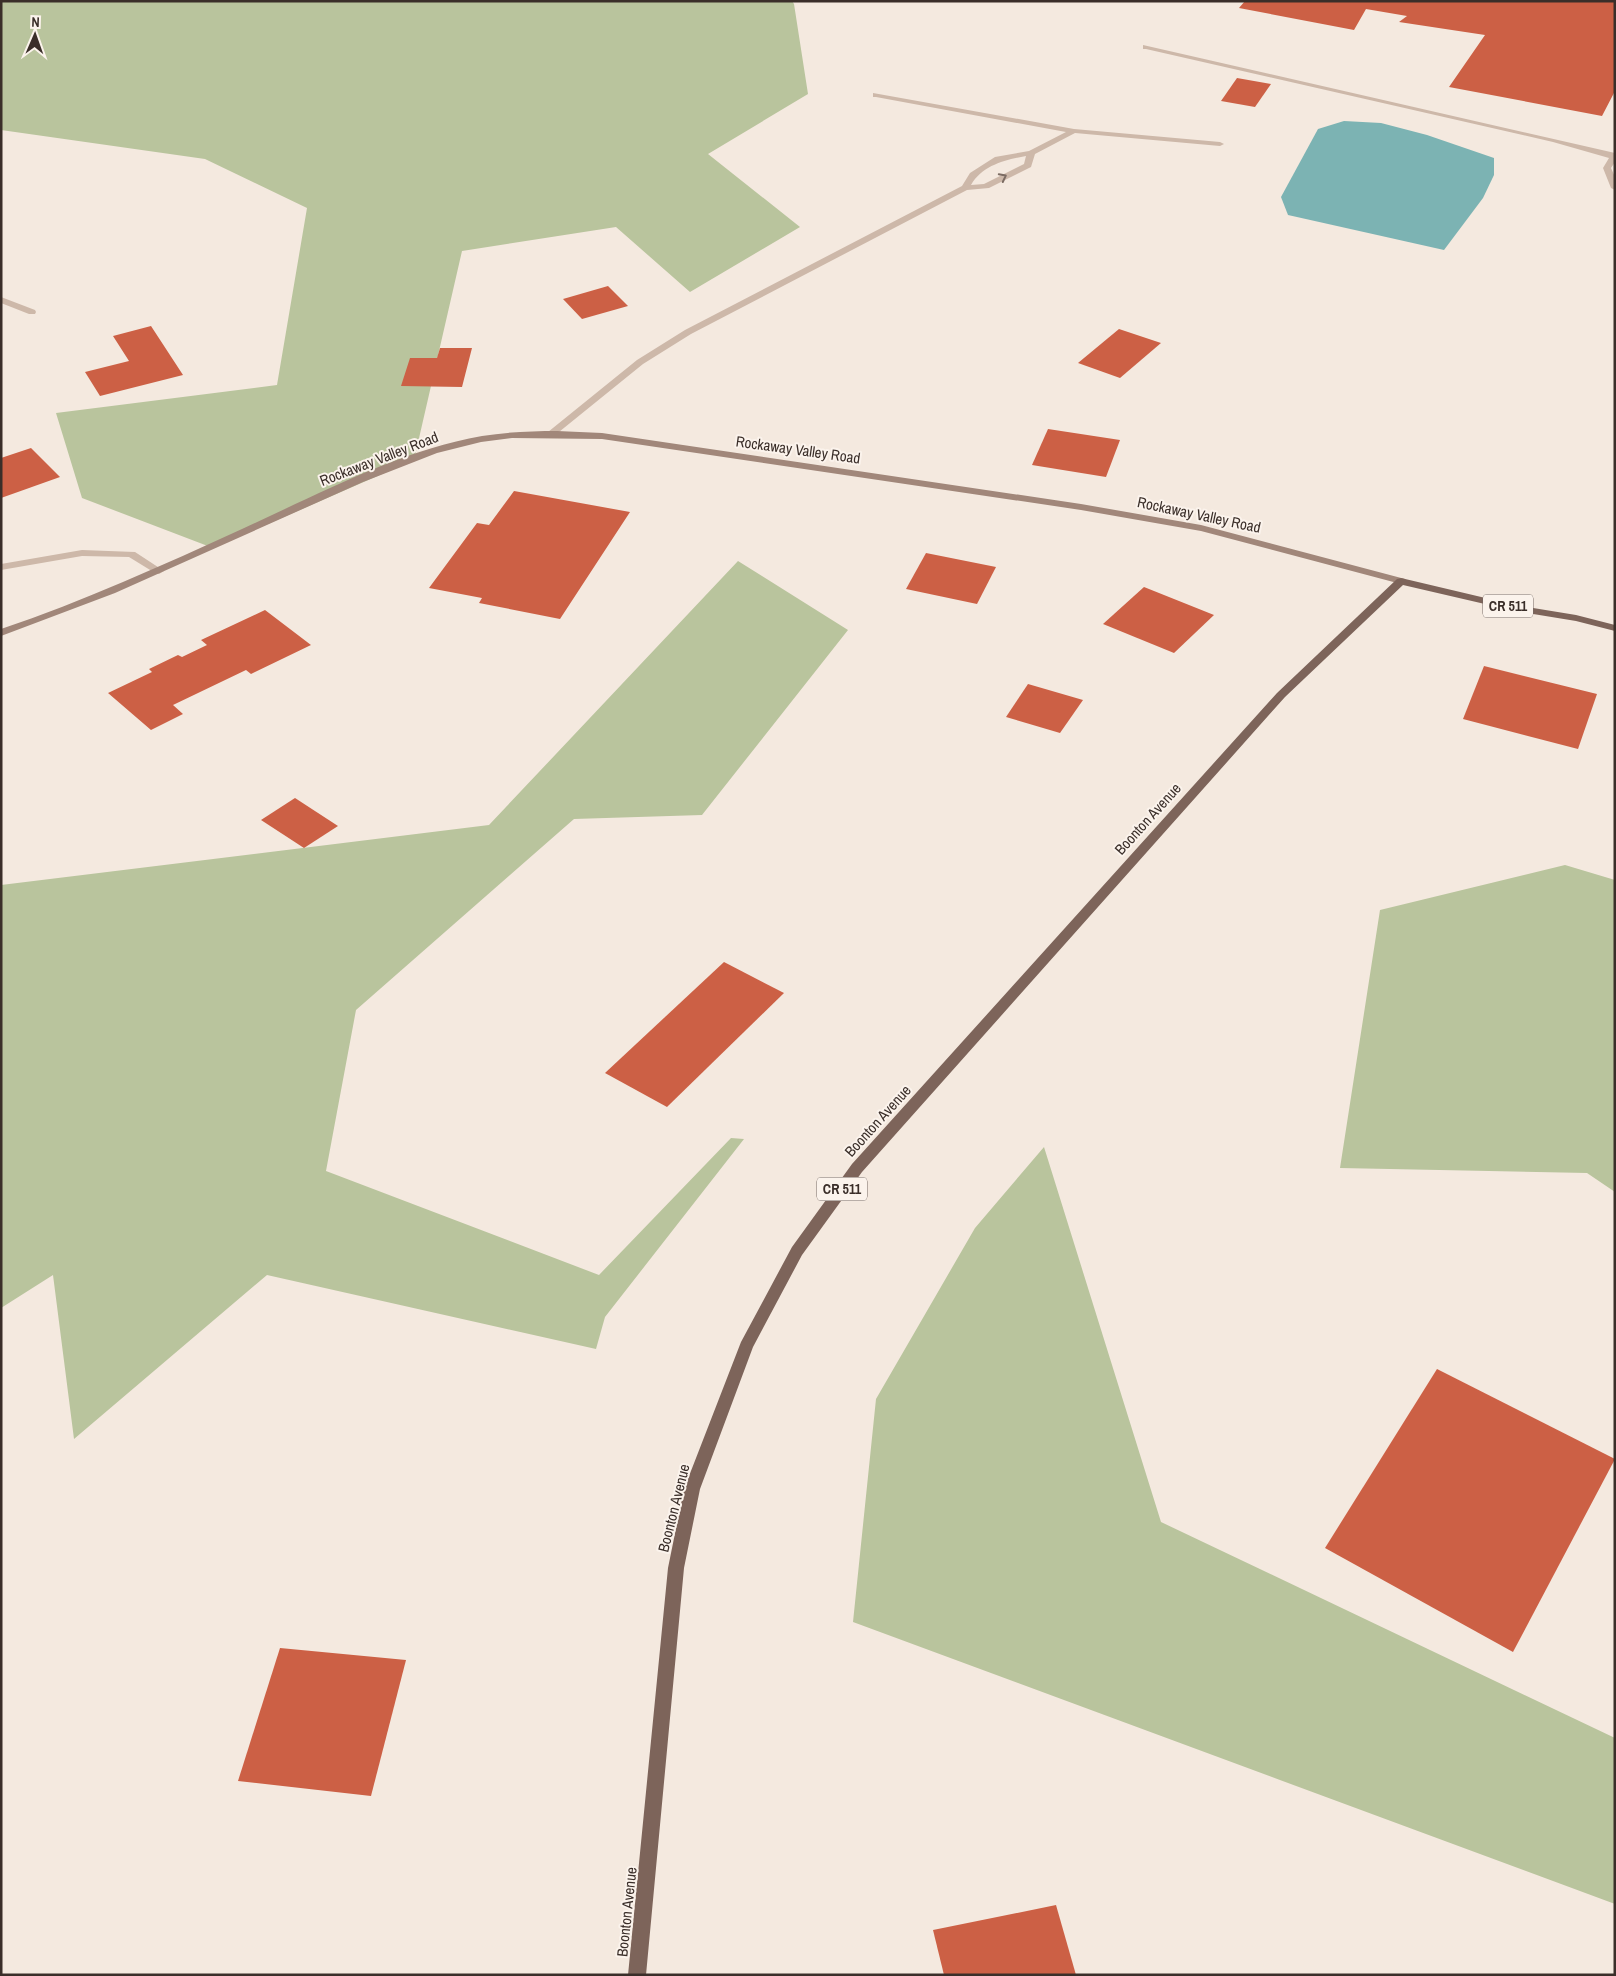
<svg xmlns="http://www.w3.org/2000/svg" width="1616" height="1976" font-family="'Archivo Narrow',sans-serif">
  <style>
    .green { fill: #b9c49d }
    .water { fill: #7cb3b3 }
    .building { fill: #cc6045 }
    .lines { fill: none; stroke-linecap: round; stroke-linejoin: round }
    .lane { fill: #cdb8a9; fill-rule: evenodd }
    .secondary { fill: #a1877a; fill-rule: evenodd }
    .primary { fill: #7d645a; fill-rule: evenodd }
    .oneway { stroke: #7c6c63 }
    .labels { text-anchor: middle; stroke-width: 4; stroke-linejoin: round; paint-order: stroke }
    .shield { fill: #fbf3ec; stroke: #746964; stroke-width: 1 }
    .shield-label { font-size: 14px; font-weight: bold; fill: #3a2e29 }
    .street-label { font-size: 15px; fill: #3a2e29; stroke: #fbf3ec }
  </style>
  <rect width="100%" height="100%" fill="#f4e9df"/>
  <g class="green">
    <polygon points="1,1 792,1 794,4 808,94 708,154 800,227 690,292 616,227 462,251 414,460 213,548 82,498 56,413 277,385 307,208 205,159 1,130"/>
    <polygon points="738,561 848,630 702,815 574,819 356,1010 326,1171 599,1275 731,1138 744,1139 605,1317 596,1349 267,1275 74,1439 53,1275 1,1308 1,885 489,825"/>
    <polygon points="1565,865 1615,880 1615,1192 1587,1173 1340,1168 1380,910"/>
    <polygon points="1044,1147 1161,1522 1615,1738 1615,1904 853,1622 876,1399 975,1228"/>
  </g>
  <polygon class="water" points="1344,121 1381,123 1427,135 1494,158 1494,175 1483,198 1444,250 1288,215 1281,197 1318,129"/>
  <g class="building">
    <polygon points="1245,1 1615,1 1615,91 1602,116 1449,87 1485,35 1399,22 1407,16 1366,9 1354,30 1239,8"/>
    <polygon points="1237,78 1271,84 1255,107 1221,101"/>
    <polygon points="608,286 628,306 582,319 563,299"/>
    <polygon points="151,326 183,375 100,396 85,372 129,361 113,336"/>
    <polygon points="1119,329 1161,343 1120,378 1078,363"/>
    <polygon points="440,348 472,348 462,387 401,386 410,358 437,358"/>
    <polygon points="1048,429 1120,440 1106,477 1032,465"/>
    <polygon points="31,448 60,477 1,498 1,458"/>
    <polygon points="514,491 630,512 560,619 479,603 482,598 429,588 477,523 489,525"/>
    <polygon points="926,553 996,567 977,604 906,589"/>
    <polygon points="1144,587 1214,615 1174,653 1103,624"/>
    <polygon points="265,610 311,645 251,674 246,670 173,705 183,714 151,730 108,693 152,672 149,669 178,655 182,657 207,645 201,640"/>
    <polygon points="1484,666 1597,694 1578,749 1463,719"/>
    <polygon points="1028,684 1083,700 1060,733 1006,717"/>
    <polygon points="295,798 338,826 304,848 261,820"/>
    <polygon points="724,962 784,993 667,1107 605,1073"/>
    <polygon points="1437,1369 1615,1459 1513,1652 1325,1548"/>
    <polygon points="280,1648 406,1660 371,1796 238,1781"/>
    <polygon points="1056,1905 1076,1975 944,1975 933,1930"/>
  </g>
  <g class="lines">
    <g class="lane">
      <polygon points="1143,45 1615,153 1615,162 1611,168 1615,177 1615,190 1611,188 1603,168 1609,158 1553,142 1146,49 1143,49"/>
      <path d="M873 93 1074 129 1220 142 1224 144 1220 146 1075 133 1035 154 1031 167 989 188 967 190 691 334 643 364 554 436H548V432L637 360 685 330 962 186 970 173 995 157 1029 151 1066 132 876 97H873ZM1026 156 1024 164 984 184 971 185C983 165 1005 160 1026 156Z"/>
      <polygon points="1,297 35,310 36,312 35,314 29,314 1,303"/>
      <polygon points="82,550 135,552 164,571 159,574 155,573 129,557 82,556 1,570 1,564"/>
    </g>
    <path class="secondary" d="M557 431 602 433 1081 504 1201 525 1405 579 1406 581 1401 584 1201 531 1081 510 602 439 512 438 481 442 437 453 363 482 115 593 1 636V629C84 601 163 565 242 529 319 494 398 451 482 436 506 432 532 431 557 431Z"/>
    <polygon class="primary" points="1401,578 1515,605 1576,615 1615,625 1615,631 1576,621 1515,611 1403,585 1285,697 862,1172 802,1255 753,1347 700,1489 684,1568 646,1975 628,1975 668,1568 684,1489 741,1342 792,1247 852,1164 1277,693 1397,579"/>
  </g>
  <defs><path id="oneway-chevron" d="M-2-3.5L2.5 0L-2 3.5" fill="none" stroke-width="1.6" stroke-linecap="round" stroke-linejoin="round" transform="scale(1.25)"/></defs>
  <use class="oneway" href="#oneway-chevron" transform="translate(1003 177) rotate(-27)"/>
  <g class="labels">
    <g class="shield">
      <rect x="1483" y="594.5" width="50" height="23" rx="4"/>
      <rect x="817" y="1177.5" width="50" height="23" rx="4"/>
    </g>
    <g class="shield-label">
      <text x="1508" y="611">CR 511</text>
      <text x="842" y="1194">CR 511</text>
    </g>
    <g class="street-label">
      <text transform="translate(798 450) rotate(8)" y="5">Rockaway Valley Road</text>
      <text transform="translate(379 459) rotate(-21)" y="5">Rockaway Valley Road</text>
      <text transform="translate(1199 515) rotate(12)" y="5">Rockaway Valley Road</text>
      <text transform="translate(1148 819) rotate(-48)" y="5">Boonton Avenue</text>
      <text transform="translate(878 1121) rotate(-48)" y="5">Boonton Avenue</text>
      <text transform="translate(674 1508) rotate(-76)" y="5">Boonton Avenue</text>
      <text transform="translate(627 1912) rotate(-84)" y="5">Boonton Avenue</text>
    </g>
  </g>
  <rect width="1616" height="1976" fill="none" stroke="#3a2e29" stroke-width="5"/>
  <g transform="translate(35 35) rotate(2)" stroke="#fbf3ec" stroke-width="4" paint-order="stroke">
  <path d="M0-4L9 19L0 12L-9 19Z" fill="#3a2e29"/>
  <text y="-8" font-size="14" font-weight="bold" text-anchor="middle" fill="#3a2e29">N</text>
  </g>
</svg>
